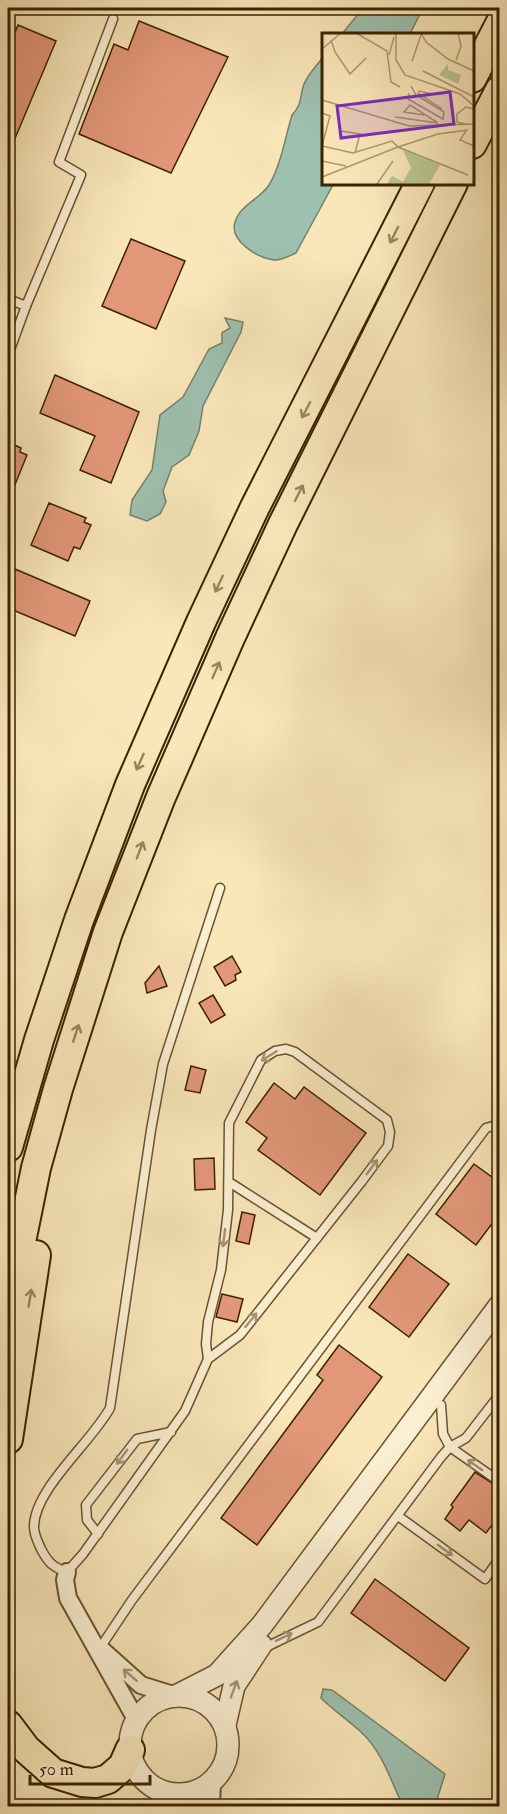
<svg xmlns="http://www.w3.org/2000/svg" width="507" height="1814" font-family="'IM FELL Double Pica',serif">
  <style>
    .water { fill: #9ec0b0; stroke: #76816a; stroke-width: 1.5 }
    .building { fill: #e29779; stroke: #3b2201; stroke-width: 1.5 }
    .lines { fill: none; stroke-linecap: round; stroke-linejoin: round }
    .service-casing { stroke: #6a532f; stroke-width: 11 }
    .minor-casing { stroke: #6a532f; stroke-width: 20 }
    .tertiary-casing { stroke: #6a532f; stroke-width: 24 }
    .trunk-casing { stroke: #3b2201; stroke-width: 32 }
    .service { stroke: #fbefd2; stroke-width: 8 }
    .minor { stroke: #fbefd2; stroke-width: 16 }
    .tertiary { stroke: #fbefd2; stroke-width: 21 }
    .trunk { stroke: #f9e6b9; stroke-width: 28 }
    .oneway { stroke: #9a845d }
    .oneway2 { stroke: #a59374 }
    .inset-road { fill: none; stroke: #ad986f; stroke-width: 1.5 }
    .view { fill: #7b2cbf; fill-opacity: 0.15; stroke: #7b2cbf; stroke-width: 3 }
    .inset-edge { fill: none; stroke: #3b2201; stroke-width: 3 }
  </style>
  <rect width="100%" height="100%" fill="#f9e6b9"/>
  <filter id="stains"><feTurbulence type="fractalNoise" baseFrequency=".00333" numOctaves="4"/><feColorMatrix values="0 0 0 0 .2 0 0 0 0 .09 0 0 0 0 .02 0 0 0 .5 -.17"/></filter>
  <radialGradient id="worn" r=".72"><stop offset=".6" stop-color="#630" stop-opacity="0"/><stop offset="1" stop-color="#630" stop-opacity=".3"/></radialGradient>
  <g class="water">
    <polygon points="363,8 423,8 410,34 342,34"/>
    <path d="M324 56V183H334L296 253C289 256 280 261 274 260 258 258 229 241 235 222 240 205 260 199 269 185 281 165 285 138 292 115 303 103 299 98 304 84 308 74 317 65 324 56Z"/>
    <polygon points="225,318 243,322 241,332 203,406 199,431 189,455 172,467 163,491 166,502 160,514 147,521 130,515 132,500 152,470 160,415 183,397 209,349 222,343 222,333 230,328"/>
    <path d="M323 1689 332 1690 445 1774 435 1806H403C391 1781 382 1751 361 1732 348 1720 333 1710 321 1698Z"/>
  </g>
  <g class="building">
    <polygon points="139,21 228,57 171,173 79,134 114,44 128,50"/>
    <polygon points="18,25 56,41 8,155 8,50"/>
    <polygon points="131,239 185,261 156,329 102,306"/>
    <polygon points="55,375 139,412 111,483 80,470 95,436 40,413"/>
    <polygon points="8,442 21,448 20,452 27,455 8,502"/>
    <polygon points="49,503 86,518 84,522 91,525 80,549 74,547 68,561 31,545"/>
    <polygon points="8,566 90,601 75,636 8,608"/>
    <polygon points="232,956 241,972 235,975 236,980 225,986 214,967"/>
    <polygon points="159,966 167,986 147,993 145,983"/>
    <polygon points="213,995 225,1015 211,1023 199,1003"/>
    <polygon points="191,1066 206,1070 200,1093 185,1090"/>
    <polygon points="274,1083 295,1099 304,1087 366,1133 320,1195 258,1150 267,1138 246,1122"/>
    <polygon points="214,1158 215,1189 195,1190 194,1159"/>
    <polygon points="474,1164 500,1183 500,1213 476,1245 436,1214"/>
    <polygon points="242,1212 255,1215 249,1244 236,1241"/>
    <polygon points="408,1254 449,1284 409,1337 369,1307"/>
    <polygon points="222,1294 243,1299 237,1322 216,1317"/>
    <polygon points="339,1345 382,1377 257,1545 221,1518 323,1380 317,1375"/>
    <polygon points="475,1472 500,1488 500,1514 486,1533 469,1520 460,1531 445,1519 453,1507 451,1505"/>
    <polygon points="375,1579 469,1648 445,1681 351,1613"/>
  </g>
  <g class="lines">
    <defs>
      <g id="service">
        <polyline points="8,299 26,306 8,355"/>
        <polyline points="26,306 81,175 59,162 113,19"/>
        <polyline points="229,1182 317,1238"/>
        <path d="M208 1359 206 1344 208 1322 221 1270 228 1210 229 1123 261 1060 275 1051 286 1049 295 1052 387 1120 390 1132 388 1146 362 1181 240 1335 208 1359 185 1411 83 1554 67 1572C52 1567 48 1562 41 1549 38 1542 34 1535 34 1527 34 1489 91 1443 110 1408L151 1130 163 1064 220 888"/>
        <polyline points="441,1405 443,1434 450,1447 500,1482"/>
        <polyline points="398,1516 485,1579 500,1558"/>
        <polyline points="98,1534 87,1520 86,1505 137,1439 171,1432"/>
        <polyline points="262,1649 318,1622 441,1457 450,1447 466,1438 500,1394"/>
        <polyline points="98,1651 132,1600 486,1128 500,1124"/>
      </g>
      <g id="minor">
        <polyline points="67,1572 65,1580 68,1598 137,1721"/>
        <polyline points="102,1650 141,1685 176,1696"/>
        <polyline points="165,1792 183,1806"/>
        <polyline points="211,1806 212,1782"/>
      </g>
      <g id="tertiary">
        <polyline points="176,1696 217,1675 262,1625 500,1305"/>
        <circle cx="179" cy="1745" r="49"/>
        <polyline points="225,1725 234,1686 261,1645"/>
      </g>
      <g id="trunk">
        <polyline points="472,78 500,24"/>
        <polyline points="472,144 500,90"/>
        <polyline points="8,1147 39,1040 79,920 130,785 201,622 255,507 420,183"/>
        <polyline points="8,1306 36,1168 58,1089 108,932 161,797 230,638 283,524 453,183"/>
        <polyline points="8,1439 36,1255"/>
        <polyline points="8,1725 26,1749 53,1773 82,1782 95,1783 108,1779 123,1766 130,1750"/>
      </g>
    </defs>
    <use href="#service" class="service-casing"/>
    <use href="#minor" class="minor-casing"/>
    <use href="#tertiary" class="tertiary-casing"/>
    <use href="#trunk" class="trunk-casing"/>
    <use href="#service" class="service"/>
    <use href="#minor" class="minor"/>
    <use href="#tertiary" class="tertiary"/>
    <use href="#trunk" class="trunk"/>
  </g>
  <defs><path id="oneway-shaft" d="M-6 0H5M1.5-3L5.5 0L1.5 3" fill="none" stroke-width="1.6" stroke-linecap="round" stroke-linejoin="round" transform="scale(1.5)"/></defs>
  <g class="oneway">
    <use href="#oneway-shaft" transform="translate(394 235) rotate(117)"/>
    <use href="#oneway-shaft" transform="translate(306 410) rotate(118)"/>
    <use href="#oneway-shaft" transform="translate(299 493) rotate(-63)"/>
    <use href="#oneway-shaft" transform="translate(219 584) rotate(115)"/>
    <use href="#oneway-shaft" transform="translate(216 670) rotate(-66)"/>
    <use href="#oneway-shaft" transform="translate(140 762) rotate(114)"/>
    <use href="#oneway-shaft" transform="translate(140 850) rotate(-69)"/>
    <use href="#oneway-shaft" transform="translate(76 1033) rotate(-72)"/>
    <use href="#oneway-shaft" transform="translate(30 1298) rotate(-81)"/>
  </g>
  <g class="oneway2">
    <use href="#oneway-shaft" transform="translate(269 1056) rotate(148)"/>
    <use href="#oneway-shaft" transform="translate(372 1167) rotate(-54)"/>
    <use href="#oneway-shaft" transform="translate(224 1238) rotate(97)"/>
    <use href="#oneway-shaft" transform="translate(251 1320) rotate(-51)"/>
    <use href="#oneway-shaft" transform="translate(122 1457) rotate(126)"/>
    <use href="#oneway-shaft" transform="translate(475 1465) rotate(-145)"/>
    <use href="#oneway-shaft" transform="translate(445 1550) rotate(36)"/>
    <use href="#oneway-shaft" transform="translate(284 1637) rotate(-25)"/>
    <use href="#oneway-shaft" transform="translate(130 1675) rotate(-139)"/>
    <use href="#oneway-shaft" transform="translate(234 1689) rotate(-70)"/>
  </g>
  <g transform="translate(322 33)">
    <rect width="152" height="152" fill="#f9e6b9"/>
    <path d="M126 31V37L139 42 136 51 117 42ZM81 117 118 132 107 151H65L70 143 81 149 89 135Z" fill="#b9c693"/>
    <path class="inset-road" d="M34 0 65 18 69 49 78 54M74 0V27L83 42 138 61 152 73M99 0 104 9 126 26 152 38M9 7 13 19 28 41 44 25M0 16 19 0M67 22 72 4M134 27 139 13 136 0M90 28 99 2M101 38 152 64M89 53 94 62 122 79 121 87M87 60 86 66 121 86M101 63 106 60 97 58 96 60 120 76M0 67 87 93 152 91M0 80 8 83 0 113M73 84 116 90 88 72 82 79 102 82M143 91 135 89V81L144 74 152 76M19 98 38 101M144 98 138 107 152 113M0 113 31 120 70 108 76 114 146 142M76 114 116 101 146 97M33 120 38 101 45 103M0 128 24 133M0 144 76 114M55 151 71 128"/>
    <path class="view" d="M128 59 132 91 19 105 15 73Z"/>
    <rect width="152" height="152" class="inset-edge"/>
  </g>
  <rect width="507" height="1814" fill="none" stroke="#f9e6b9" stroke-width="30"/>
  <rect x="9" y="9" width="489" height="1796" fill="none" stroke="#3b2201" stroke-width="3"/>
  <rect x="15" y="15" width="477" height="1784" fill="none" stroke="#3b2201" stroke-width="1.5"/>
  <path d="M30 1775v9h120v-9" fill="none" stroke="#3b2201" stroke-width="3"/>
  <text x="39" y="1775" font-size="18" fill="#3b2201" stroke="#fbefd2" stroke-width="4.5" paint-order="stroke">50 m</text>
  <rect width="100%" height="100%" filter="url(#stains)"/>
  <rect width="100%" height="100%" fill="url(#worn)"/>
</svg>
